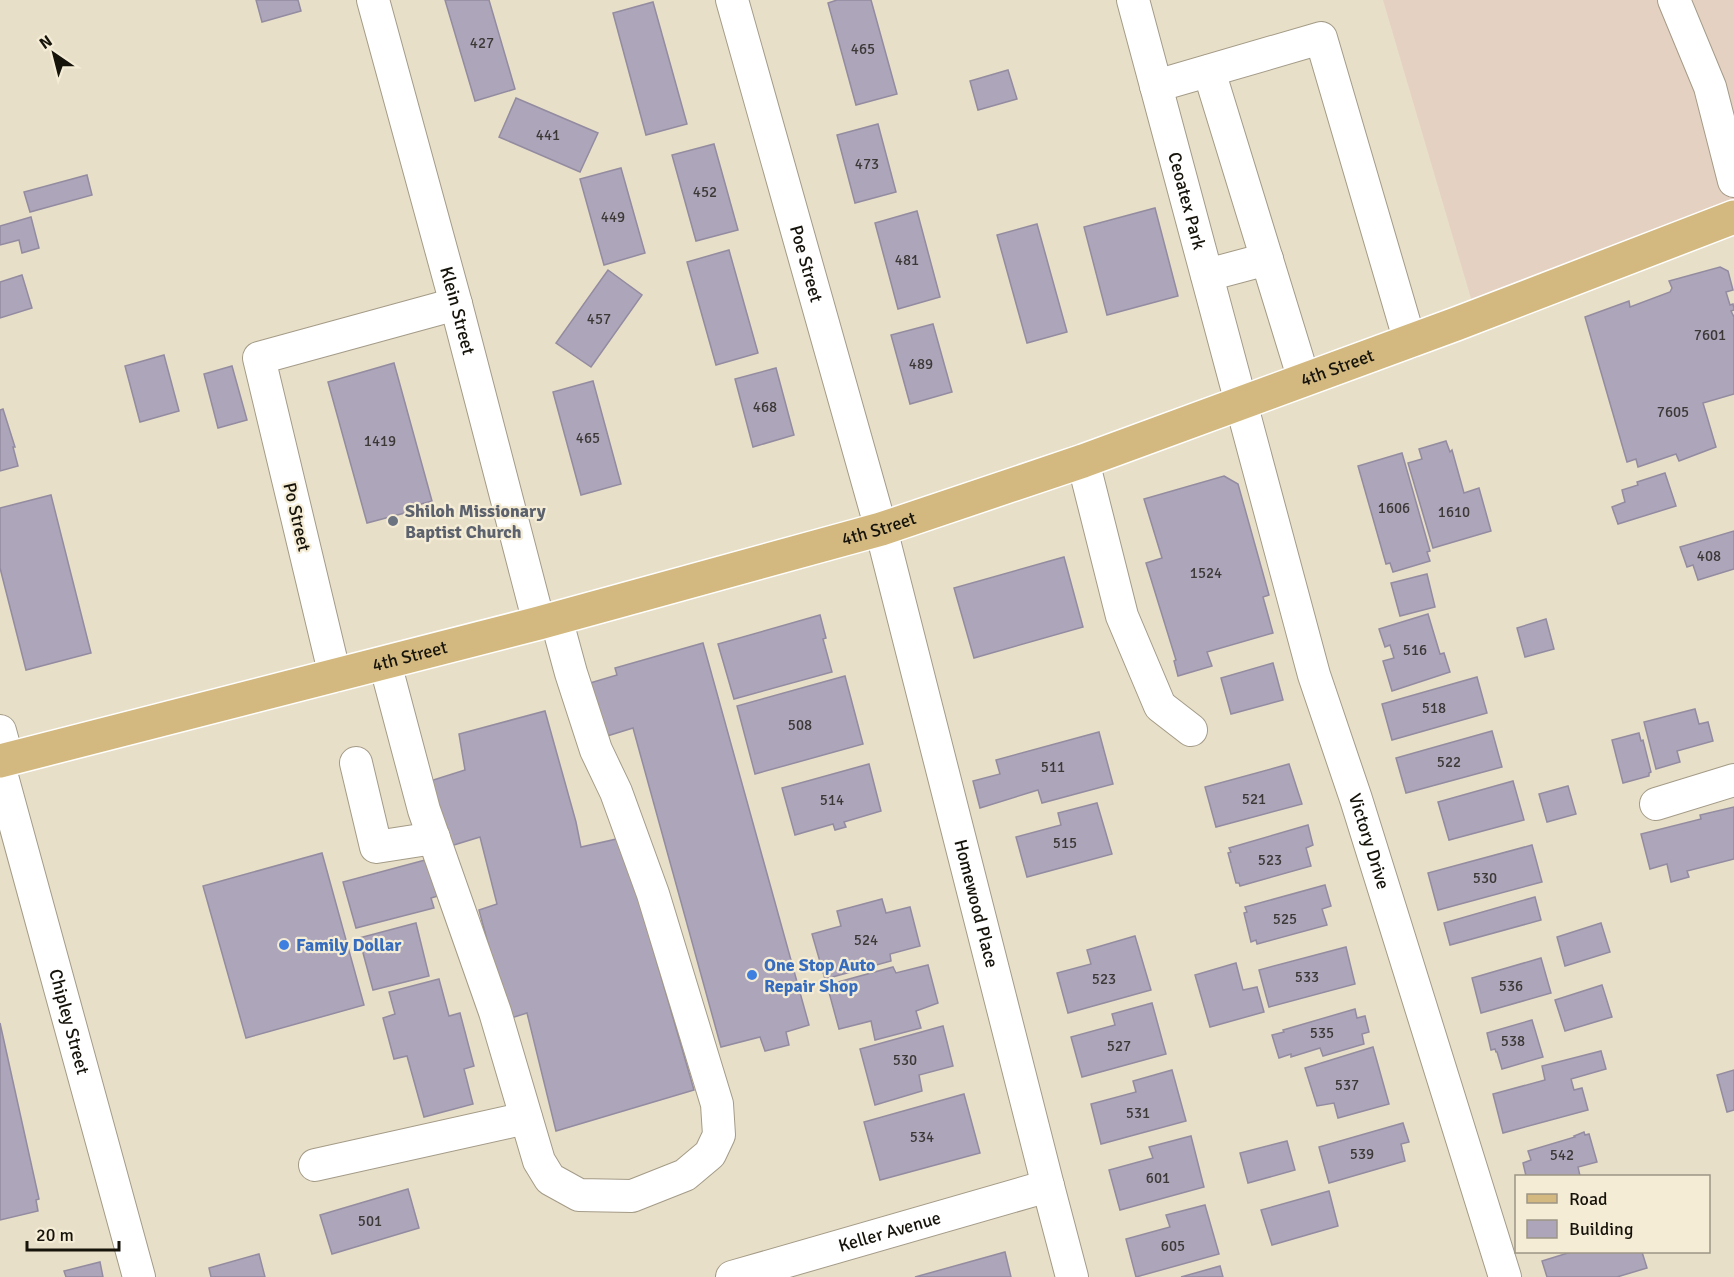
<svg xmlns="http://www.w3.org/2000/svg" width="1734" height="1277" font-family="Signika,sans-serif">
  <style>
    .industrial { fill: #e5d1c2 }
    .building { fill: #ada5ba; stroke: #938ca0; stroke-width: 1.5 }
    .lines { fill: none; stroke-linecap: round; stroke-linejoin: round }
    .minor-casing { stroke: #a49b87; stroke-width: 34 }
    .major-casing { stroke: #fff; stroke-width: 36 }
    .minor { stroke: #fff; stroke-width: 32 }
    .major { stroke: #d3b97f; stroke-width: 33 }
    .worship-dot { fill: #6b7280; stroke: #f5ecd6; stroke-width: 2 }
    .shop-dot { fill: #3f7fe0; stroke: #f5ecd6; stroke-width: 2 }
    .labels { text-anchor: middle; stroke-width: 4.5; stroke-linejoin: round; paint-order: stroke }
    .number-label { font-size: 15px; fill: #3c3837 }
    .street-label { font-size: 18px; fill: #16130b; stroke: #f5ecd6 }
    .worship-label { font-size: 18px; font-weight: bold; fill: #5b616d; stroke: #f5ecd6; text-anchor: start }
    .shop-label { font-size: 18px; font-weight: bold; fill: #366cbe; stroke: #f5ecd6; text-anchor: start }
  </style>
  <rect width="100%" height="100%" fill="#e8dfc9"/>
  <polygon class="industrial" points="1383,0 1734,0 1734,234 1480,329"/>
  <g class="building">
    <polygon points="256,0 298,0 301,11 262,22"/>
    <polygon points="445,0 489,0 515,89 475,101"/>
    <polygon points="837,0 871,0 897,94 856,105 828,3"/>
    <polygon points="653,2 687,124 646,135 613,13"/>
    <polygon points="1008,70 1017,99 978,110 970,81"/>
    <polygon points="516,98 598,133 580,172 499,137"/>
    <polygon points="878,124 896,192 855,203 837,135"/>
    <polygon points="714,144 738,230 696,241 672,155"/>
    <polygon points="621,168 645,253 604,265 580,179"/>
    <polygon points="87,175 92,195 30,212 24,192"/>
    <polygon points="1155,208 1178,296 1107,315 1084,227"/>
    <polygon points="917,211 940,297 898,309 875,223"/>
    <polygon points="31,217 39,248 22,253 19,240 0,245 0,226"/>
    <polygon points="1037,224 1067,332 1027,343 997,235"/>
    <polygon points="729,250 758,353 716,365 687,262"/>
    <polygon points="1720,267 1728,271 1733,290 1726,292 1730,305 1733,304 1734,308 1734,310 1731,311 1734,317 1734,394 1703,403 1716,447 1679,461 1676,454 1638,467 1636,459 1627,462 1585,317 1629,301 1630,307 1670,292 1672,288 1669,281"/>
    <polygon points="608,270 642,295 591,367 556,343"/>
    <polygon points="22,275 32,308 0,318 0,282"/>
    <polygon points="933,324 952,392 910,404 891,335"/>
    <polygon points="164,355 179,411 140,422 125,366"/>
    <polygon points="394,363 432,501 414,506 416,510 367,523 328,382"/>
    <polygon points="232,366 247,420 218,428 204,374"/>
    <polygon points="776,368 794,435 753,447 735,379"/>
    <polygon points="593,381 621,484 581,495 553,392"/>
    <polygon points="3,409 15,447 13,447 18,466 0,471 0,410"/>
    <polygon points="1446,441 1450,452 1452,450 1464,493 1479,488 1491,531 1433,548 1408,463 1422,459 1419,449"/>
    <polygon points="1402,453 1430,551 1427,552 1430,561 1393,572 1390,563 1386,564 1358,466"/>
    <polygon points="1665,473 1676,506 1618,524 1612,507 1625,502 1622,490 1638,485 1637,482"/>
    <polygon points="1224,476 1238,484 1269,595 1263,597 1273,633 1207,652 1212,666 1178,676 1174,661 1176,660 1146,563 1162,558 1144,499"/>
    <polygon points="51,495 91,653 26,670 0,568 0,508"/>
    <polygon points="1734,531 1734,569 1698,580 1693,565 1687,567 1680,547"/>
    <polygon points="1064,557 1083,627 974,658 954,588"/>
    <polygon points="1427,574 1435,607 1400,616 1391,583"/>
    <polygon points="1428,614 1440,654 1444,653 1450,672 1392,691 1383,661 1394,658 1390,645 1385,647 1379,629"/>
    <polygon points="820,615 826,638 823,639 832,672 734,699 718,644"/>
    <polygon points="1546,619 1554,649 1525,657 1517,628"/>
    <polygon points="703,643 809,1025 786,1032 789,1045 765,1051 760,1037 721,1047 633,728 604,737 590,683 617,675 615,668"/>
    <polygon points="1273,663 1283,700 1231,714 1221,678"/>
    <polygon points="845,676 863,744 755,774 737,706"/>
    <polygon points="1477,677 1487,713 1392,740 1382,704"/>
    <polygon points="1695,709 1699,724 1708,722 1713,741 1677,751 1680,762 1656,769 1644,722"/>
    <polygon points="545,711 576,822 581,847 621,838 694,1090 556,1131 527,1013 508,1019 479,910 497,904 480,837 444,848 427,782 465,770 459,734"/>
    <polygon points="1492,731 1502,767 1406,793 1396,758"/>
    <polygon points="1099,732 1113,784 1042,803 1038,790 980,808 973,781 1000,774 996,760"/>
    <polygon points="1639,733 1641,741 1643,740 1651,772 1649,773 1649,776 1623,783 1612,740"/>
    <polygon points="869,764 881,811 844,822 846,827 835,830 833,824 795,835 782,788"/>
    <polygon points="1289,764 1302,804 1216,827 1205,787"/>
    <polygon points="1513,781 1524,820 1449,840 1438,802"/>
    <polygon points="1568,786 1576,814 1547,822 1539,794"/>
    <polygon points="1097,803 1112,854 1027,877 1016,837 1061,825 1058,813"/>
    <polygon points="1734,807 1734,859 1687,871 1689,877 1671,882 1667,864 1650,869 1641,834 1701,819 1700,815"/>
    <polygon points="1308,825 1313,845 1306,848 1311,866 1240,886 1239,883 1236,883 1228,853 1231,852 1229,848"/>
    <polygon points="1532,845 1542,882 1438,910 1428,873"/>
    <polygon points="322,853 364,1005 246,1038 203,886"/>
    <polygon points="429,859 438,896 431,898 434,908 356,928 343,882"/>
    <polygon points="1325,885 1331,906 1322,909 1327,925 1257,944 1256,940 1251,942 1244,913 1247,912 1245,907"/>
    <polygon points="1535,897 1541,920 1450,945 1444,923"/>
    <polygon points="882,899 886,913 910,907 920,946 890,954 891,961 825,979 812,934 841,926 837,911"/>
    <polygon points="416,923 429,976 373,990 359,938"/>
    <polygon points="1601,923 1610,952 1565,966 1557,937"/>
    <polygon points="1135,936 1151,990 1068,1013 1057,973 1091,964 1087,950"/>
    <polygon points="1346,947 1355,984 1269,1007 1259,970"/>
    <polygon points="1541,958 1551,993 1481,1013 1472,978"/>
    <polygon points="1236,963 1243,990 1257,987 1264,1012 1210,1027 1195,975"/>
    <polygon points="928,965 938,1003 916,1011 921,1028 875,1040 871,1021 839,1029 827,985 893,967 896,973"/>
    <polygon points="439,979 449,1016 460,1013 474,1066 464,1069 473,1104 424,1117 407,1056 394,1059 383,1018 395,1014 389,992"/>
    <polygon points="1602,985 1612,1017 1565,1031 1555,1000"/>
    <polygon points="1152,1003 1166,1054 1082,1077 1071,1037 1115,1025 1112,1014"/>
    <polygon points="1355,1009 1357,1018 1365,1016 1369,1032 1362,1034 1364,1044 1323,1056 1320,1048 1291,1057 1291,1054 1279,1058 1272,1035 1284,1032 1283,1030"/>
    <polygon points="1532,1020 1543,1057 1502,1069 1497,1052 1496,1052 1495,1049 1491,1050 1487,1033"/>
    <polygon points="0,1023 39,1199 36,1200 38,1211 0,1220"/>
    <polygon points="943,1026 953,1066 919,1075 922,1091 875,1105 860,1049"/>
    <polygon points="1373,1047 1389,1104 1338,1118 1334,1103 1317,1106 1305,1068"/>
    <polygon points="1601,1051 1606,1069 1571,1079 1574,1090 1582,1088 1588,1110 1503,1133 1493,1094 1545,1080 1542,1066"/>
    <polygon points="1172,1070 1186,1121 1101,1144 1091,1104 1136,1092 1133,1081"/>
    <polygon points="1734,1070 1734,1110 1727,1112 1717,1075"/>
    <polygon points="964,1094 980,1153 880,1180 864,1122"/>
    <polygon points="1403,1123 1409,1142 1401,1144 1405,1161 1329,1183 1319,1147"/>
    <polygon points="1584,1132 1585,1135 1589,1134 1597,1162 1578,1167 1580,1176 1526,1176 1523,1163 1531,1160 1528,1151 1575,1137 1574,1136"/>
    <polygon points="1191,1136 1204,1187 1120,1210 1109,1170 1153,1158 1149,1147"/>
    <polygon points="1287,1141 1295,1170 1248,1183 1240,1153"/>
    <polygon points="408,1189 419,1228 332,1254 320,1215"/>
    <polygon points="1329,1191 1338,1226 1272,1245 1261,1210"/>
    <polygon points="1205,1205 1219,1254 1136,1277 1126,1239 1170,1227 1166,1215"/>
    <polygon points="1005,1252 1011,1277 915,1277"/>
    <polygon points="1571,1252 1642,1252 1647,1268 1617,1277 1547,1277 1542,1261"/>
    <polygon points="259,1254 265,1277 211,1277 209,1268"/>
    <polygon points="100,1262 103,1277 66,1277 64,1271"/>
    <polygon points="1220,1266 1223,1277 1181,1277"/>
  </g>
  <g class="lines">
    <defs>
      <g id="minor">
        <path id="s1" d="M373 0 456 304 539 623"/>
        <path id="s2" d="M732 0 881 529 1048 1186 1072 1277"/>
        <path id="s3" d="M1133 0 1314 675 1356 799 1505 1277"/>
        <polyline points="1674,0 1710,87 1734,181"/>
        <polyline points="1209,71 1304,380"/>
        <polyline points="1156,86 1321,38 1410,342"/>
        <polyline points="1207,275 1267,259"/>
        <polyline points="1083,461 1122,616 1160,706 1191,730"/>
        <polyline points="385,663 424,810 495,1012 539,1161 550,1179 579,1195 632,1196 685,1175 710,1154 719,1135 717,1104 653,894 616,792 596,750 571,673 556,618"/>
        <polyline points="335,676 259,358 456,304"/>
        <polyline points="0,731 8,760"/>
        <polyline points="356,763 376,847 434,838"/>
        <path id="s4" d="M0 769 139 1277"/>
        <polyline points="1656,804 1734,780"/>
        <polyline points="315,1165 526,1118"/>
        <path id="s5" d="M732 1277 1048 1186"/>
      </g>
      <g id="major">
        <path id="s6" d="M0 761 539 623 881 529 1083 461 1456 324 1734 217"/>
      </g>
    </defs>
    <use href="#minor" class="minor-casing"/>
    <use href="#major" class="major-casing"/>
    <use href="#minor" class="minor"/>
    <use href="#major" class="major"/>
  </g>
  <circle class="worship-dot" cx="393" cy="521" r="6"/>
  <g class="shop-dot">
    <circle cx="284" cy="945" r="6"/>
    <circle cx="752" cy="975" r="6"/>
  </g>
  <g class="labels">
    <g class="number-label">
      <text x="482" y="48">427</text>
      <text x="863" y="54">465</text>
      <text x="548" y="140">441</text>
      <text x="867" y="169">473</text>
      <text x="705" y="197">452</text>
      <text x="613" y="222">449</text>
      <text x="907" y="265">481</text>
      <text x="599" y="324">457</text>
      <text x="1710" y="340">7601</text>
      <text x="921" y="369">489</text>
      <text x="765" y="412">468</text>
      <text x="1673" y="417">7605</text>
      <text x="588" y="443">465</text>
      <text x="380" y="446">1419</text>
      <text x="1394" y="513">1606</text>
      <text x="1454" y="517">1610</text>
      <text x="1709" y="561">408</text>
      <text x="1206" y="578">1524</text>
      <text x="1415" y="655">516</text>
      <text x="1434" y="713">518</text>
      <text x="800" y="730">508</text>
      <text x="1449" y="767">522</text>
      <text x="1053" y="772">511</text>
      <text x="1254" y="804">521</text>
      <text x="832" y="805">514</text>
      <text x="1065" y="848">515</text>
      <text x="1270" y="865">523</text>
      <text x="1485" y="883">530</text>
      <text x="1285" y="924">525</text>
      <text x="866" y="945">524</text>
      <text x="1307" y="982">533</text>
      <text x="1104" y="984">523</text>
      <text x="1511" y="991">536</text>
      <text x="1322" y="1038">535</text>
      <text x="1513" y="1046">538</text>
      <text x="1119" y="1051">527</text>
      <text x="905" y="1065">530</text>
      <text x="1347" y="1090">537</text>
      <text x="1138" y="1118">531</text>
      <text x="922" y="1142">534</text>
      <text x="1362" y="1159">539</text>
      <text x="1562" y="1160">542</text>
      <text x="1158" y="1183">601</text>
      <text x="370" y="1226">501</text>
      <text x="1173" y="1251">605</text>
    </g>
    <g class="street-label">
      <text dy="6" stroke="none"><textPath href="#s3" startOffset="208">Ceoatex Park</textPath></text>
      <text dy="6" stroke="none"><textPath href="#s2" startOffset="274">Poe Street</textPath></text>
      <text dy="6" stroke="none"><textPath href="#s1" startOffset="322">Klein Street</textPath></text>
      <text dy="6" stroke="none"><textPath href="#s6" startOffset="1395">4th Street</textPath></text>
      <text transform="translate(297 517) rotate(77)" y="6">Po Street</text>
      <text dy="6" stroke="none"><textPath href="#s6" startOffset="909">4th Street</textPath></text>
      <text dy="6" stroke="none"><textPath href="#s6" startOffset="423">4th Street</textPath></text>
      <text dy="6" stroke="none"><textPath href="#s3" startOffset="874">Victory Drive</textPath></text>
      <text dy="6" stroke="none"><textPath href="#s2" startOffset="936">Homewood Place</textPath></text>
      <text dy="6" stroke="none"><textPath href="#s4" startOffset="262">Chipley Street</textPath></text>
      <text dy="6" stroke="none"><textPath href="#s5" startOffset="164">Keller Avenue</textPath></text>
    </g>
    <g class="worship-label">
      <text x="405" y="517">Shiloh Missionary<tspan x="405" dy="21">Baptist Church</tspan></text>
    </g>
    <g class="shop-label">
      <text x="296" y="951">Family Dollar</text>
      <text x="764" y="971">One Stop Auto<tspan x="764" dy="21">Repair Shop</tspan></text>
    </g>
  </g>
  <rect x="1515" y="1175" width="195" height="78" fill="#f5ecd6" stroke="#9c9585" stroke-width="1.5"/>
  <rect x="1527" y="1194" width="30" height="9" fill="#d3b97f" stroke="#9c9585" stroke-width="1.5"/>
  <text x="1569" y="1205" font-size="18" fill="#16130b">Road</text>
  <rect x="1527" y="1220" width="30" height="18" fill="#ada5ba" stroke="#9c9585" stroke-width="1.5"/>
  <text x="1569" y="1235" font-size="18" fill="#16130b">Building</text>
  <g transform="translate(54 54) rotate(325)" stroke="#f5ecd6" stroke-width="4.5" paint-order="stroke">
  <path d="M0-4.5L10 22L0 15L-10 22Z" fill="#16130b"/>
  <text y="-9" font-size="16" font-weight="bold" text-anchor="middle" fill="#16130b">N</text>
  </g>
  <path d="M27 1241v9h92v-9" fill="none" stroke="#16130b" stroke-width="3"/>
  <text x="36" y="1241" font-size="18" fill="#16130b" stroke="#f5ecd6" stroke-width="4.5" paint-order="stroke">20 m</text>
</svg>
